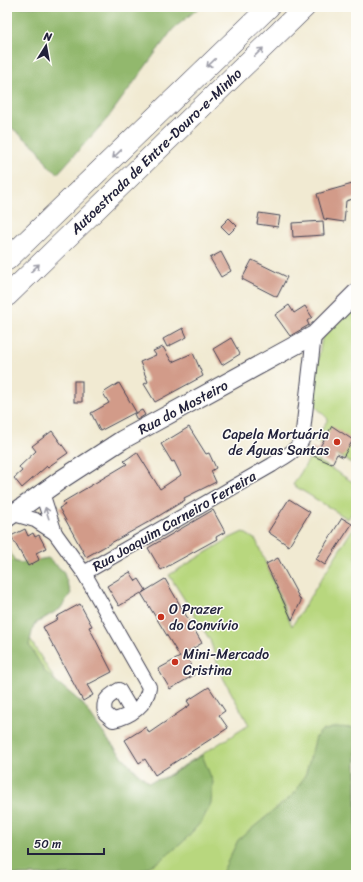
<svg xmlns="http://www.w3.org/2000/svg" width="363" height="882" font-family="Sriracha,sans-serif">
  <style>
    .green { fill: #b8d77e; stroke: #6d7c5c }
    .forest { fill: #92b86d; stroke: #5a6d54 }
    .building { fill: #d29b89 }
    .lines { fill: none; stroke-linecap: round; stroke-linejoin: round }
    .minor-casing { stroke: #414052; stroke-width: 16 }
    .major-casing { stroke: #414052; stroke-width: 20 }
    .highway-casing { stroke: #414052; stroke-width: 22 }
    .minor { stroke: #fff; stroke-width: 14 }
    .major { stroke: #fff; stroke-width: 18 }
    .highway { stroke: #fff; stroke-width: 21 }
    .oneway { stroke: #9c9ca7 }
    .poi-dot { fill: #c8321e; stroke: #fdfcf7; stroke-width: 1.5 }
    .labels { text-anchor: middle; stroke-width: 3; stroke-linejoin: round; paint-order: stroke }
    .street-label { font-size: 14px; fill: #22223b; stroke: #fdfcf7 }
    .poi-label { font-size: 14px; fill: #22223b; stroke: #fdfcf7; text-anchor: start }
  </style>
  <rect width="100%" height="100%" fill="#fdfcf7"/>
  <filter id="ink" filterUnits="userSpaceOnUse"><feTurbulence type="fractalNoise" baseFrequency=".025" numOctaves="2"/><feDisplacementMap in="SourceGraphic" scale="8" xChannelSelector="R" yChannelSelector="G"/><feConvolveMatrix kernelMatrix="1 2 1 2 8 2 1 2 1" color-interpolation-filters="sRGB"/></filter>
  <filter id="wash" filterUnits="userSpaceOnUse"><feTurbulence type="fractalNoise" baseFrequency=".012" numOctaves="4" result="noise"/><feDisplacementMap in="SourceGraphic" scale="16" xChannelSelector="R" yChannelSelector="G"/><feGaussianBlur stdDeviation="0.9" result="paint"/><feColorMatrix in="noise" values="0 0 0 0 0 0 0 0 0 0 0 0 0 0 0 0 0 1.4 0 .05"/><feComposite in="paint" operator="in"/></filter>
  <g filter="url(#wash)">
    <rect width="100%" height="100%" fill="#f1ead2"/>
    <g class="green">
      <polygon points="356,304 356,466 315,441 328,419 311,402 322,338"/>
      <polygon points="311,456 356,484 356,506 348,519 293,485"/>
      <polygon points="356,518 356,875 7,875 7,549 52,613 25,631 69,703 151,786 249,725 221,674 210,640 169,575 230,538 243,532 256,540 292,626 355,525 353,523"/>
    </g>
    <g class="forest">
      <polygon points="7,7 200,7 173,29 107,119 58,173 49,167 38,149 7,124"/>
      <polygon points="48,558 63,571 71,593 60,609 34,624 29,645 45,672 83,704 108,740 134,770 149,782 167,777 202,755 213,782 211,803 202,821 182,843 160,861 131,875 7,875 7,559 20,563"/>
      <polygon points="336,727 356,728 356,875 221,875 238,840 295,793 306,773 316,737 321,731"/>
    </g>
    <g id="blocks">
      <g class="building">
        <polygon points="356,183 356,198 346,201 344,222 324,219 317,194"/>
        <polygon points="259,213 280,216 278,227 257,224"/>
        <polygon points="229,218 237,226 229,234 221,226"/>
        <polygon points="323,221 324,235 293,237 292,223"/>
        <polygon points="221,252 231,271 221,277 210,258"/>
        <polygon points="252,260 287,277 277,297 242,279"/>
        <polygon points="289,305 294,313 305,306 312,317 307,321 309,325 290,336 275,315"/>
        <polygon points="183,328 187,337 167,347 163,339"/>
        <polygon points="231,338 240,354 222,365 213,349"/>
        <polygon points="163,347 172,362 193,353 203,376 155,402 144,384 148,382 140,362 156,355 153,351"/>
        <rect x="74" y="381" width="8" height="21"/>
        <polygon points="119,383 136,412 100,431 91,413 109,403 103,393"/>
        <polygon points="142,410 145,415 137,420 134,414"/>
        <polygon points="332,426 353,440 343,457 337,454 332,464 309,454 312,447 318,450"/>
        <polygon points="189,427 206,454 209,453 216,468 211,471 216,482 184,498 185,500 152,520 86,557 59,508 65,505 63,502 127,464 124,461 137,452 160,489 181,475 174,461 172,462 161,444"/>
        <polygon points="52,431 68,453 48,467 47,466 22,488 14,478 22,471 19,467 36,451 32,446"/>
        <polygon points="289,499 310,512 289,546 268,532"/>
        <polygon points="213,510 225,532 216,537 217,539 161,570 148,548"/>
        <polygon points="342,518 352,524 325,565 316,559"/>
        <polygon points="25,529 28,536 33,533 35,537 39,535 46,548 36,553 39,560 28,566 11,536"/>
        <polygon points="278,558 301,601 292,620 266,564"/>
        <polygon points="130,572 136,581 139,579 146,590 142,593 165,579 202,643 184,654 191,664 188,666 194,675 170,689 158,669 180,657 141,593 119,606 107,586"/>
        <polygon points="80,604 92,626 89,627 112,672 87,685 93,695 83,701 43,627 58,619 56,617"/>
        <polygon points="209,687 225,711 219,715 228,728 155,775 145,759 139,763 125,740 146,727 149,733 190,705 187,701"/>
      </g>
    </g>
  </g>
  <g filter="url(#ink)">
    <use href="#blocks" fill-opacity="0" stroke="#414052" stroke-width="1"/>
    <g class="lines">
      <defs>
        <g id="minor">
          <polyline points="14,514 35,520 55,533 42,493"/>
          <path d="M55 533 84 573 149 687C147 705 130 717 113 720L105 713C102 700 108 697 119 690L132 712"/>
          <path d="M84 573 272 465C282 458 296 452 302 440L314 335"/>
        </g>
        <polyline id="major" points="7,518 62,479 122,440 314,335 356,293"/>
        <g id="highway">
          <polyline points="7,260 269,7"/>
          <polyline points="7,296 305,7"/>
        </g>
      </defs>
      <use href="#minor" class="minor-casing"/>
      <use href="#major" class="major-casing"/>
      <use href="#highway" class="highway-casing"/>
      <use href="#minor" class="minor"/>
      <use href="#major" class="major"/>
      <use href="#highway" class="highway"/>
    </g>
    <defs><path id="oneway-shaft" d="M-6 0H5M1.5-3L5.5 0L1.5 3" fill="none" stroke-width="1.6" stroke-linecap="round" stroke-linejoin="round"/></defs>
    <g class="oneway">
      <use href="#oneway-shaft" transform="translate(259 52) rotate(-44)"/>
      <use href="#oneway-shaft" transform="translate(211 63) rotate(136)"/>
      <use href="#oneway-shaft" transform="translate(117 154) rotate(136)"/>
      <use href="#oneway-shaft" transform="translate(35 268) rotate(-44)"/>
      <use href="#oneway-shaft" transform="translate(47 513) rotate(-108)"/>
    </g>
  </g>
  <g class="poi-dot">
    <circle cx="337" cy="442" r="4"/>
    <circle cx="161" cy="617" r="4"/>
    <circle cx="175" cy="662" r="4"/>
  </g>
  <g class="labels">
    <g class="street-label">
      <text transform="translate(156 151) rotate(-44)" y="5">Autoestrada de Entre-Douro-e-Minho</text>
      <text transform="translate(183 407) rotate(-28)" y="5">Rua do Mosteiro</text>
      <text transform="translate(174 521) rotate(-30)" y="5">Rua Joaquim Carneiro Ferreira</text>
    </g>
    <g class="poi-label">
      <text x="329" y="439" text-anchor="end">Capela Mortuária<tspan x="329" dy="16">de Águas Santas</tspan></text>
      <text x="169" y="614">O Prazer<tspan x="169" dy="16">do Convívio</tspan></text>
      <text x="183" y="659">Mini-Mercado<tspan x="183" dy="16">Cristina</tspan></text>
    </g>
  </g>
  <rect width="363" height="882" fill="none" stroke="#fdfcf7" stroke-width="24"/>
  <g transform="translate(46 46) rotate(11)" stroke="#fdfcf7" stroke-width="3" paint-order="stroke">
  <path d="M0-3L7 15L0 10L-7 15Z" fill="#22223b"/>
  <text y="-6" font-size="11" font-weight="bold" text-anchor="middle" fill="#22223b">N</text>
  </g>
  <path d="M28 848v6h76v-6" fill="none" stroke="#22223b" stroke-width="2"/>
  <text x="34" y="848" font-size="12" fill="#22223b" stroke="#fdfcf7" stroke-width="3" paint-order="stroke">50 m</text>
</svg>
